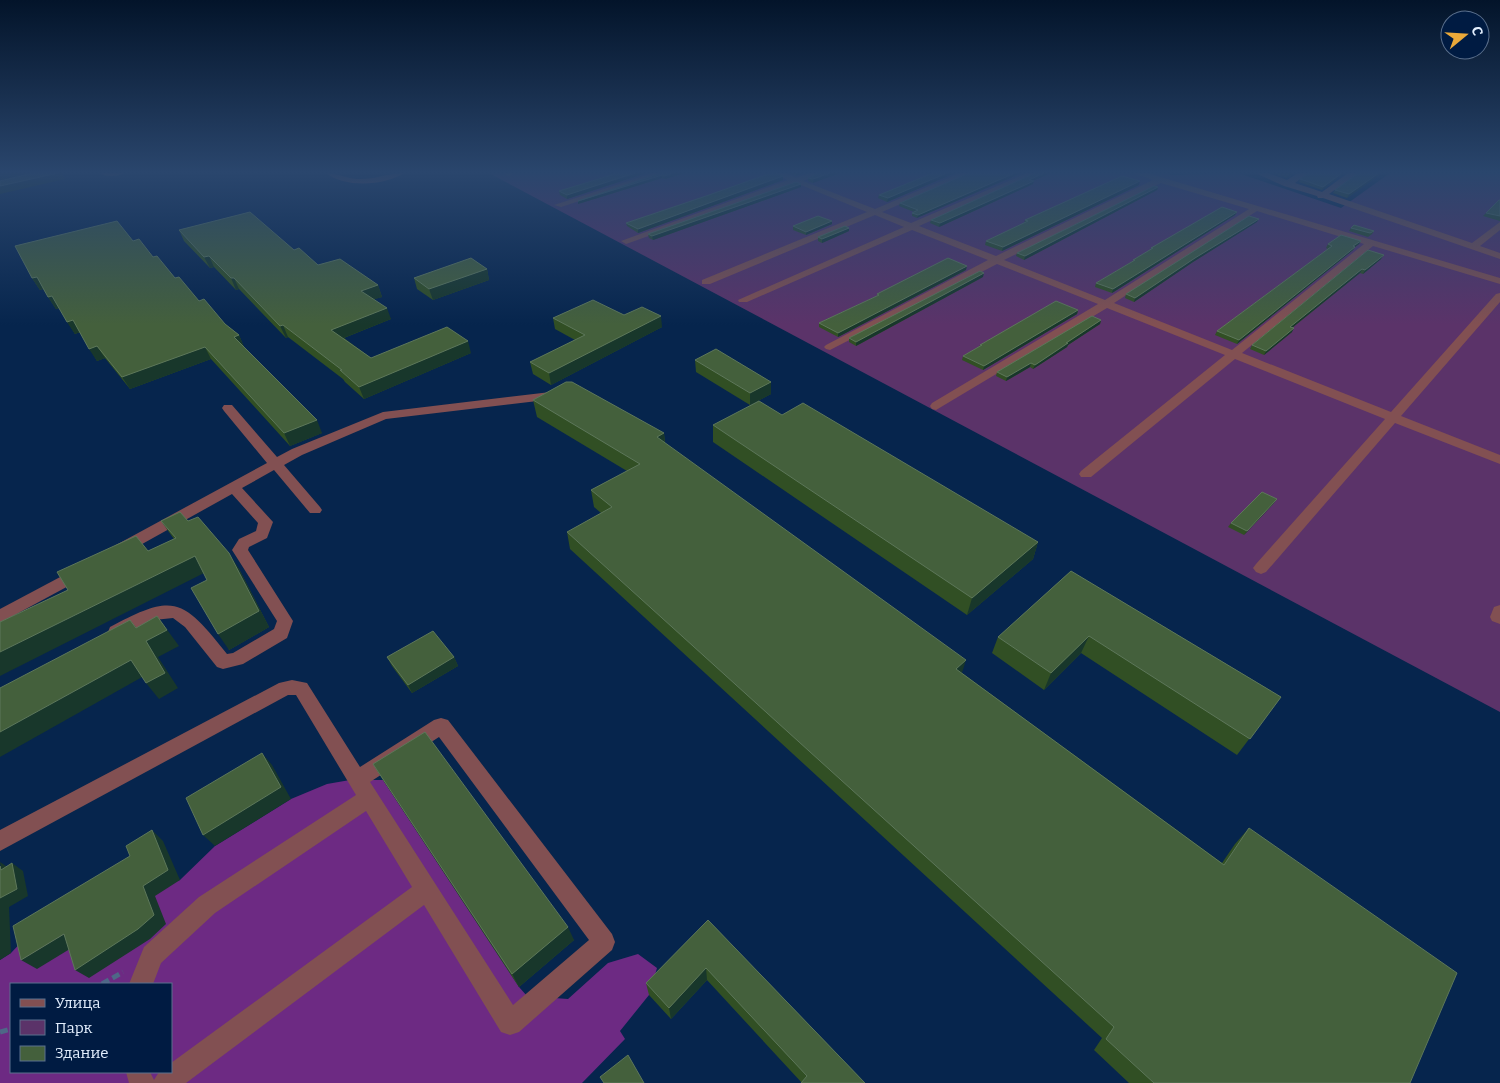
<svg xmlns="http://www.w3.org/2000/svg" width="1500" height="1083" font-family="Bitter,serif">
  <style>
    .green { fill: #5b3369 }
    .forest { fill: #6d2a83; fill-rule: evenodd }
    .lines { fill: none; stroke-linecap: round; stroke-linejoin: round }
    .path { stroke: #4e6787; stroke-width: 5; stroke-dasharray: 8 4; stroke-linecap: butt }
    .minor { fill: #825052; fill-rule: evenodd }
    .wall { fill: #314f24 }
    .shaded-wall { fill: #18372b }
    .building { fill: #44603c; stroke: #5d775a }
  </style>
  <rect width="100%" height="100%" fill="#06254d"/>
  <polygon class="green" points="489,173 1166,173 1171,175 1238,173 1341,208 1390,173 1500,173 1500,712"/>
  <path class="forest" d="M350 780H383L519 987 527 996 568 999 608 963 638 954 657 968 649 995 620 1031 625 1039 582 1083H0V960L11 953 28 935 180 880 215 846 291 799 327 784ZM11 984H171V1072H11Z"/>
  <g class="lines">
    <g class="path">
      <polyline points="102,984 123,972"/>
      <polyline points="0,1032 11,1029"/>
    </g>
    <g class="minor">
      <path d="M99 173H124C118 177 105 177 99 173Z"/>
      <path d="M326 173C337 173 346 178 357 179 373 180 388 173 404 173 384 186 345 188 326 173Z"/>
      <polygon points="515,173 509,176 505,174 505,173"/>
      <polygon points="653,173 666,173 561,207 554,205"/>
      <path d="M773 173H785L796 178 809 173H821L803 181 875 209 960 173H972L882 212 911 223 1027 173H1038L919 226 996 256 1153 180 1133 173H1147L1500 278V284L1373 246 1242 353 1391 412 1496 294 1500 293V302L1401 416 1500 455V464L1395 423 1266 572 1261 574 1256 572 1253 568 1256 564 1385 419 1235 359 1091 477H1081L1079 474 1081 471 1225 355 1107 308 936 410 932 409 930 406 932 403 1098 304 997 264 830 350 826 349 824 347 826 345 988 260 912 230 747 302H739L738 300 904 227 875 215 710 284H702V280L867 212 796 183 629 243 626 244 621 241 788 180ZM1161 183 1249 209 1105 300 1004 260ZM1257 211 1364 244 1232 350 1114 303Z"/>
      <polygon points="1255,173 1268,173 1287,180 1298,173 1308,173 1295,183 1322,192 1348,173 1358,173 1329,194 1472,243 1500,222 1500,230 1480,246 1500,253 1500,259 1323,198 1318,198 1317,196 1284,186"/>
      <path d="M559 391 563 392 565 395 563 398 386 419 302 455 284 465 320 507 322 510 320 513H310L274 470 242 488 273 522 267 538 249 547 248 550 293 621 287 638 243 664 223 669 217 667 185 627 173 618 154 620 122 637 116 638 110 637 108 632 110 627C175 592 183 599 227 654L233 653 274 629 277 621 232 550 239 539 256 531 258 523 232 494 126 553 121 554 116 553 113 549 116 545 267 463 224 411 222 408 224 405H232L277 457 292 449 383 412Z"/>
      <polygon points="79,567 85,569 87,573 85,577 0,623 0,609"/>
      <polygon points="1500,605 1500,624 1492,621 1490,617 1494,607"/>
      <path d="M292 680 307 683 360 767 434 720 441 718 448 720 612 934 615 942 612 950 519 1032 510 1035 501 1032 424 905 186 1083H129L126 1072H150L154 1080 159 1072H171V1063L412 887 366 811 215 913 161 963 153 984H129L144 947 199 897 356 795 296 695H288L0 851V830L279 683ZM439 737 589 940 513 1005 370 782Z"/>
    </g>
  </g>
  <g class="wall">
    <polygon points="607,173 646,173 567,199 560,195 559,191 611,175"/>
    <polygon points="661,173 684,173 665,179 662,178 578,204"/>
    <polygon points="790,173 803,173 796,176"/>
    <polygon points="818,173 813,183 808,181 808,178"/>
    <polygon points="927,173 955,173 887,202 878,198 879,195 929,175 927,175"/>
    <polygon points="969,173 917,218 912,216 912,213 914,212 899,206 900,203"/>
    <polygon points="1272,173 1294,173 1287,178"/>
    <polygon points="1344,173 1322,190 1299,182 1300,179"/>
    <polygon points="1382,173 1347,198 1333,193 1335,190"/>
    <polygon points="783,176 783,180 638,233 627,226 626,223"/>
    <polygon points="1033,181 1033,184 939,227 930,223 931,220"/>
    <polygon points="1139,185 1002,251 985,245 986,241 1024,223 1025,220"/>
    <polygon points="801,187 653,240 649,238 648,234"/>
    <polygon points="1158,187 1157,190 1024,260 1016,256 1017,253"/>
    <polygon points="1500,200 1500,221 1483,216 1486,213"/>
    <polygon points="1237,212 1235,215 1112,293 1095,287 1096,283 1133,261 1133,260 1151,250 1151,248"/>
    <polygon points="832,221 832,224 806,235 793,230 793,226"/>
    <polygon points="1257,222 1193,262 1134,302 1125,298 1126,294"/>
    <polygon points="1351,228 1374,231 1372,234 1368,237 1349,231"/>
    <polygon points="179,230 294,250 318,265 378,285 382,297 374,299 391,319 344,338 371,358 471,353 364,399 345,382 343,379 288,337 286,338 239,289 236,290 214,267 210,268 184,241"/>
    <polygon points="849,231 822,243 818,241 818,237"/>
    <polygon points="133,241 153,257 199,301 225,324 239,335 244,347 322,433 290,446 211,359 130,389 105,358 97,361 80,332 75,334 59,308 56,309 43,289 40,290 32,278"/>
    <polygon points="1361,241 1359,244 1355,247 1353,250 1237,344 1215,335 1217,331 1328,249 1326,248 1328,244"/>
    <polygon points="1368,250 1381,259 1363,274 1360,273 1292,328 1292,332 1264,355 1250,349 1252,345"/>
    <polygon points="487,269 489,280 433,300 417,289 414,278"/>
    <polygon points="966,270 838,337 819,327 819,323 877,296 877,294"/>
    <polygon points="983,277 856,346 849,342 849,338"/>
    <polygon points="1078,310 1077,314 983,370 962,360 963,356 979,347 980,345"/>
    <polygon points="624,315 662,327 551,385 533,374 530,362 575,340 555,329 553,318"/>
    <polygon points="1101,320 1100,324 1068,345 1067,347 1033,369 1030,367 1006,381 996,376 997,372"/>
    <polygon points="695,360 771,382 771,394 750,405 696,372"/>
    <polygon points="533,400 664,433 665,443 962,673 1222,863 1235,844 1249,828 1410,1083 1129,1083 1094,1050 1102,1038 570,549 567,532 601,513 594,507 591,490 627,471 537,417"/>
    <polygon points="782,415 1038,542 1033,559 967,615 713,442 713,425"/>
    <polygon points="1274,503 1244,535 1228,527 1231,523"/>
    <polygon points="161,521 188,521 239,569 269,627 229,650 207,580 204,573 148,551 174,539"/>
    <polygon points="1071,571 1281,697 1237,755 1081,653 1044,690 992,653 998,637"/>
    <polygon points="387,657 454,657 458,666 412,693 392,666"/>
    <polygon points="373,764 574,940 519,987 383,780"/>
    <polygon points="708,920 865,1083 802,1083 707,980 671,1019 649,995 646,983"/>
  </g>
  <g class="shaded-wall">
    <polygon points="0,173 34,173 0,181"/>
    <polygon points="58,173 61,173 65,179 0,194 0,186"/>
    <polygon points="635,173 646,173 567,199 567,195"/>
    <polygon points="673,173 684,173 665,179 665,176"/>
    <polygon points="796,173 803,173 796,176"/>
    <polygon points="830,173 840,173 813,183 813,179"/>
    <polygon points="947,173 955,173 887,202 888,198"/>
    <polygon points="1015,173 1022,173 917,218 918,215"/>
    <polygon points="1044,173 1051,173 1028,183 1029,180"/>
    <polygon points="1290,173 1294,173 1287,178 1288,175"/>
    <polygon points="1342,173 1344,173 1322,190 1323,187"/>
    <polygon points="1379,173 1382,173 1347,198 1349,194"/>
    <polygon points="662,175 662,178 578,204 578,201"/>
    <polygon points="783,176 783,180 638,233 638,229"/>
    <polygon points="1034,181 1033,184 939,227 940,223"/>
    <polygon points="1140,181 1139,185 1002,251 1003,247"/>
    <polygon points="801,184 801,187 653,240 652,236"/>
    <polygon points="1158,187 1157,190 1024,260 1025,256"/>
    <polygon points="1237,212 1235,215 1112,293 1113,289"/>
    <polygon points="1259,219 1257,222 1193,262 1134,302 1135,298 1195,258"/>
    <polygon points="832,221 832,224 806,235 806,232"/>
    <polygon points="849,228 849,231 822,243 822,239"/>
    <polygon points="1361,241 1359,244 1355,247 1353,250 1237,344 1239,340"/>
    <polygon points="1384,255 1381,259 1363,274 1365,270"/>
    <polygon points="209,256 214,267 210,268 204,257"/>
    <polygon points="967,266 966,270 838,337 838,333"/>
    <polygon points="487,269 489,280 433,300 429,289"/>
    <polygon points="1362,269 1360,273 1288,331 1290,327"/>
    <polygon points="984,273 983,277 856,346 856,342"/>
    <polygon points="37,277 44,288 40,290 32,278"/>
    <polygon points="231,278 234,278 239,289 236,290"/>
    <polygon points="378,285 382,297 365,302 361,291"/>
    <polygon points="52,296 60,308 56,309 48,297"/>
    <polygon points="387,308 391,319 336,341 331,330"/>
    <polygon points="1078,310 1077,314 983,370 984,366"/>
    <polygon points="661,316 662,327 551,385 549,373"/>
    <polygon points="73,320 80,332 75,334 67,322"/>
    <polygon points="1101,320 1100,324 1068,345 1067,347 1033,369 1035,365"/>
    <polygon points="283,325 288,337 286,338 280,326"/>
    <polygon points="1294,328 1292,332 1264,355 1266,351"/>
    <polygon points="239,335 244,347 234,337"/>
    <polygon points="468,341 471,353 364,399 359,387"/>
    <polygon points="97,346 105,358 97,361 89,349"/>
    <polygon points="205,347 211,359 130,389 122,377"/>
    <polygon points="1031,363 1030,367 1006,381 1007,377"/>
    <polygon points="771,382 771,394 750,405 750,393"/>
    <polygon points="317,420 322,433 290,446 284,433"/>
    <polygon points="664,433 665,450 657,437"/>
    <polygon points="1277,499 1274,503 1244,535 1247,531"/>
    <polygon points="1038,542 1033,559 967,615 972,598"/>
    <polygon points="229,553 239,569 269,627 229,650 218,634"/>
    <polygon points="195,556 206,572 0,676 0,652"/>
    <polygon points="157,616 179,646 158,657 178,688 159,699 146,683 136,628 130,620 143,636"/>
    <polygon points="1089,636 1081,653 1044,690 1051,673"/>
    <polygon points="454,657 458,666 412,693 408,685"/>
    <polygon points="131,660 144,676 0,757 0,732"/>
    <polygon points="966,660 961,676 956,669"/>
    <polygon points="262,753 272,765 291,799 215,846 203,835"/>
    <polygon points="152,830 163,841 180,880 155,896 166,924 150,939 89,978 75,970 143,886"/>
    <polygon points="0,862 9,868 1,870"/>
    <polygon points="12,863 23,871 28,896 9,907 11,953 0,960 0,898"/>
    <polygon points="568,927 574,940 519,987 512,974"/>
    <polygon points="64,934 78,944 37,969 21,960"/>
    <polygon points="706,968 707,980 671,1019 669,1008"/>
  </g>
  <g class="building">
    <polygon points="33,173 58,173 0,186 0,181"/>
    <polygon points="613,173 635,173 567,195 559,191 615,174"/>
    <polygon points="661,173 673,173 665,176 662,175 578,201"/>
    <polygon points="771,173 776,173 783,176 638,229 626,223 706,196"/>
    <polygon points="818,173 830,173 813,179 808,178"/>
    <polygon points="933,173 947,173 888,198 879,195"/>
    <polygon points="969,173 1015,173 918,215 912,213 918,210 900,203"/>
    <polygon points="1035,173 1044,173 1029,180 1034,181 940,223 931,220"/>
    <polygon points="1308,173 1342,173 1323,187 1300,179"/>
    <polygon points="1358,173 1379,173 1349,194 1335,190"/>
    <polygon points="1122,176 1140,181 1003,247 986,241 1028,221 1025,220"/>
    <polygon points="796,182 801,184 652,236 648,234"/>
    <polygon points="1154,186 1158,187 1025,256 1017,253"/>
    <polygon points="1499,200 1500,200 1500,216 1486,213"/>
    <polygon points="1222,207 1237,212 1113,289 1096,283 1135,260 1133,260 1153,248 1151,248"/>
    <polygon points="250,212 294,250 299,248 318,265 340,259 378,285 361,291 387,308 331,330 371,358 447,327 468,341 359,387 340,370 342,370 283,325 280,326 234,278 231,278 209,256 204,257 179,230"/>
    <polygon points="818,216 832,221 806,232 793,226"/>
    <polygon points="1249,216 1259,219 1195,258 1135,298 1126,294"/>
    <polygon points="117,221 133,241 139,239 153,257 157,256 175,278 179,277 199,301 204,299 225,324 239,335 234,337 317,420 284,433 205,347 122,377 97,346 89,349 73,320 67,322 52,296 48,297 37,277 32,278 15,246"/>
    <polygon points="1354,225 1374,231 1370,233 1351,228"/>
    <polygon points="845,226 849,228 822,239 818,237"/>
    <polygon points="1341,235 1361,241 1353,246 1355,247 1239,340 1217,331 1332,246 1328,244"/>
    <polygon points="1368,250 1384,255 1365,270 1362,269 1290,327 1294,328 1266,351 1252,345"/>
    <polygon points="471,258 487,269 429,289 414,278"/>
    <polygon points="948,258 967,266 838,333 819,323 879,295 877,294"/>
    <polygon points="980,271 984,273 856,342 849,338"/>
    <polygon points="593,300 624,315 642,307 661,316 549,373 530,362 585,335 553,318"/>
    <polygon points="1056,301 1078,310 984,366 963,356 982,345 980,345"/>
    <polygon points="1092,316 1101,320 1066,343 1068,343 1035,365 1031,363 1007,377 997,372"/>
    <polygon points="716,349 771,382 750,393 695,360"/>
    <polygon points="566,382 572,382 664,433 657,437 966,660 956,669 1224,865 1249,828 1457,973 1410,1083 1154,1083 1106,1039 1114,1027 567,532 612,507 591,490 640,464 533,400"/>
    <polygon points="759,401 782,415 803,403 1038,542 972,598 713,425"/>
    <polygon points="1262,492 1277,499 1247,531 1231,523"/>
    <polygon points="180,512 188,521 198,517 229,553 259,611 218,634 191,588 207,580 195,556 0,652 0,622 68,590 57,572 136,536 148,551 176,538 161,521"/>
    <polygon points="1071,571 1281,697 1250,739 1089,636 1051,673 998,637"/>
    <polygon points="157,616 167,630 146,641 165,673 146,683 131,660 0,732 0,688 130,620 136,628"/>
    <polygon points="433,631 454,657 408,685 387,657"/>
    <polygon points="425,732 568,927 512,974 373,764"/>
    <polygon points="262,753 281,787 203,835 186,798"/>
    <polygon points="152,830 168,870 143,886 154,915 138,929 75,970 64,934 21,960 13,926 130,856 126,846"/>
    <polygon points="12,863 17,889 0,898 0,866 1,870"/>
    <polygon points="708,920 865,1083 801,1083 807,1076 706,968 669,1008 646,983"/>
    <polygon points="628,1055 644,1083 604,1083 600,1077"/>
  </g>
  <linearGradient id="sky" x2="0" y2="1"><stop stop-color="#03142a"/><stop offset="0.53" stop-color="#2a466d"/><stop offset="1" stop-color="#2a466d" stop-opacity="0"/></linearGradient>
  <rect width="1500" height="325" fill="url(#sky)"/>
  <rect x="10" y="983" width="162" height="90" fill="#001b42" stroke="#5b708d"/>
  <rect x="20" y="999" width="25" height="8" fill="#825052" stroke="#5b708d"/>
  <text x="55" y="1008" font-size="15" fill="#e3effe">Улица</text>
  <rect x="20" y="1020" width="25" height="15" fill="#5b3369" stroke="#5b708d"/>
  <text x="55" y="1033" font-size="15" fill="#e3effe">Парк</text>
  <rect x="20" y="1046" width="25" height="15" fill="#44603c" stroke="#5b708d"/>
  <text x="55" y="1058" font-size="15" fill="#e3effe">Здание</text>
  <g transform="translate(1465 35) rotate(72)"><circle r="24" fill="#001b42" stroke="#5b708d"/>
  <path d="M0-4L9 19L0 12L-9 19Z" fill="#eba939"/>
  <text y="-8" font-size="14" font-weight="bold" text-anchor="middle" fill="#e3effe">С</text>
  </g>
</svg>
